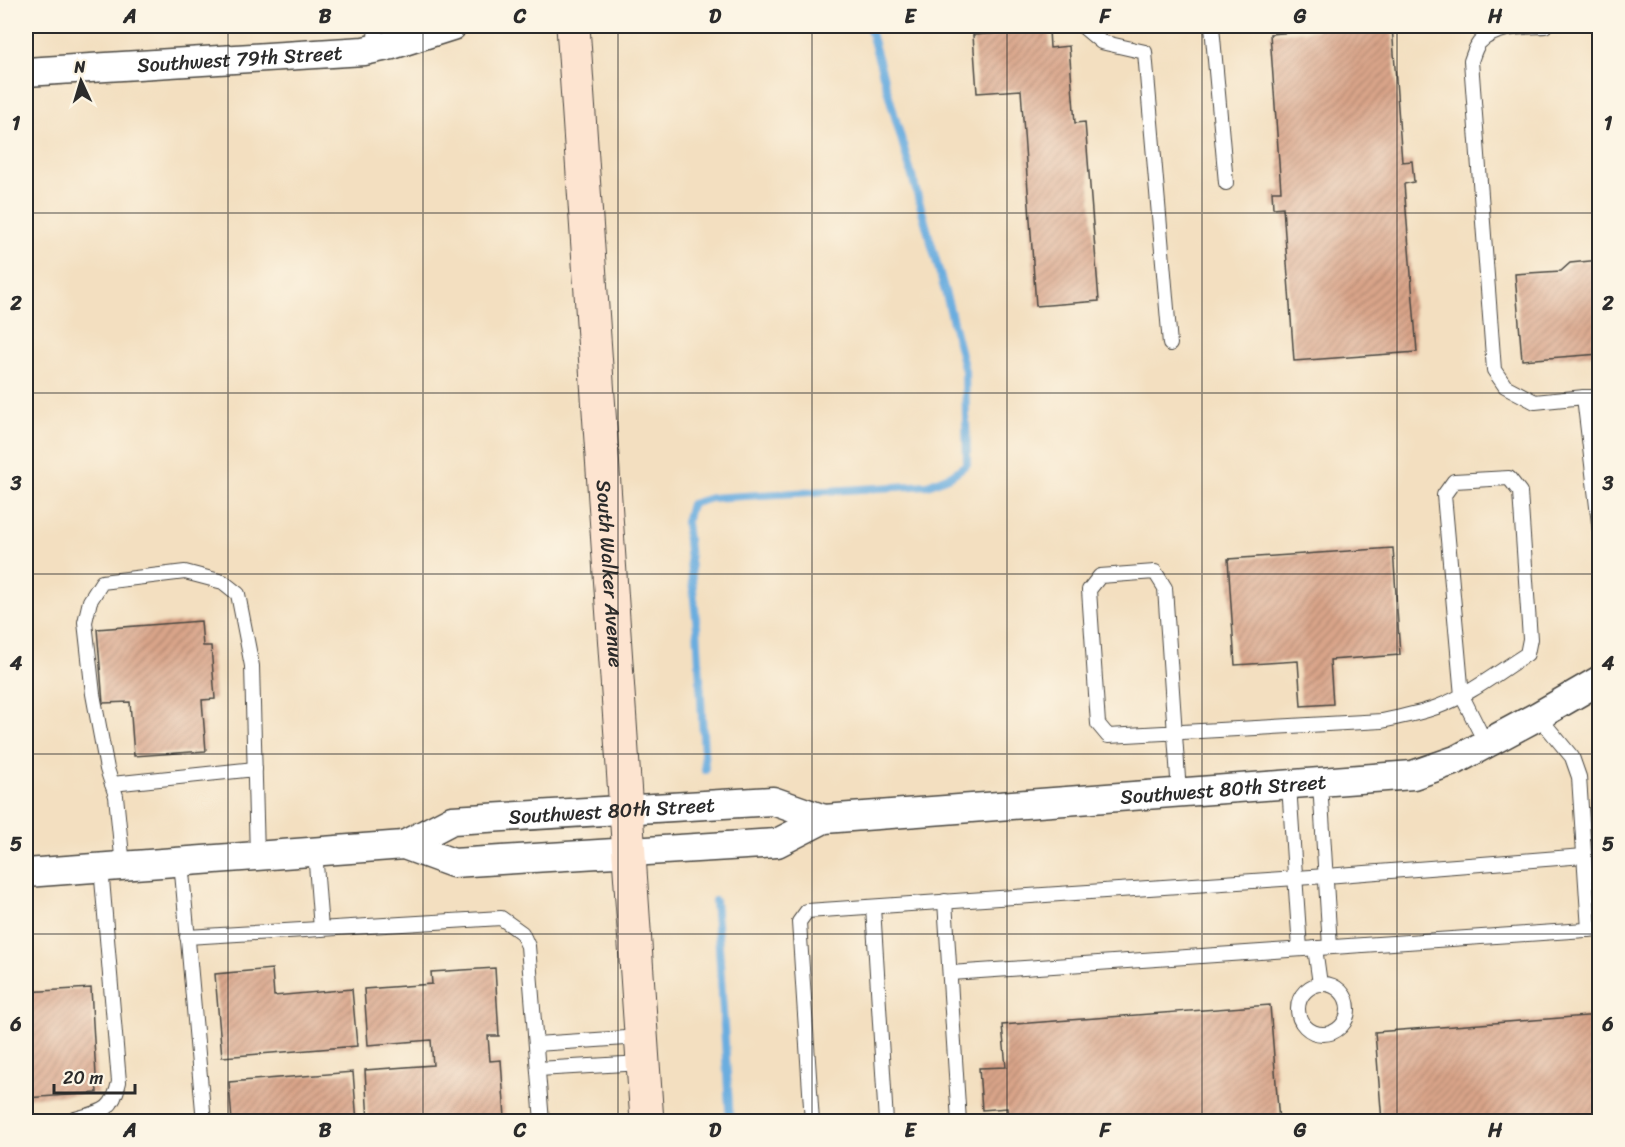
<svg xmlns="http://www.w3.org/2000/svg" width="1625" height="1147" font-family="Sriracha,sans-serif">
  <style>
    .lines { fill: none; stroke-linecap: round; stroke-linejoin: round }
    .stream { stroke: #6aaddf; stroke-width: 8 }
    .building { fill: url(#building-hatch) }
    .service-casing { stroke: #494641; stroke-width: 16 }
    .minor-casing { stroke: #494641; stroke-width: 31 }
    .secondary-casing { stroke: #494641; stroke-width: 35 }
    .service { stroke: #fff; stroke-width: 14 }
    .minor { stroke: #fff; stroke-width: 28 }
    .secondary { stroke: #fde4d0; stroke-width: 33 }
    .grid { fill: none; stroke: #2b2b2b; stroke-width: 1.5; stroke-opacity: 0.55 }
    .labels { text-anchor: middle; stroke-width: 4.5; stroke-linejoin: round; paint-order: stroke }
    .street-label { font-size: 20px; fill: #2b2b2b; stroke: #fcf5e5 }
    .neatline { fill: none; stroke: #2b2b2b; stroke-width: 2 }
    .grid-label { font-size: 20px; text-anchor: middle; font-weight: bold; fill: #2b2b2b }
  </style>
  <defs>
    <pattern id="building-hatch" width="6" height="6" patternUnits="userSpaceOnUse" patternTransform="scale(1.5)"><rect width="6" height="6" fill="#d9a489"/><path d="M-1 1l2-2M0 6l6-6M5 7l2-2" fill="none" stroke="#b08670"/></pattern>
  </defs>
  <rect width="100%" height="100%" fill="#fcf5e5"/>
  <filter id="ink" filterUnits="userSpaceOnUse"><feTurbulence type="fractalNoise" baseFrequency=".0167" numOctaves="2"/><feDisplacementMap in="SourceGraphic" scale="12" xChannelSelector="R" yChannelSelector="G"/><feConvolveMatrix kernelMatrix="1 2 1 2 8 2 1 2 1" color-interpolation-filters="sRGB"/></filter>
  <filter id="wash" filterUnits="userSpaceOnUse"><feTurbulence type="fractalNoise" baseFrequency=".008" numOctaves="4" result="noise"/><feDisplacementMap in="SourceGraphic" scale="24" xChannelSelector="R" yChannelSelector="G"/><feGaussianBlur stdDeviation="1.35" result="paint"/><feColorMatrix in="noise" values="0 0 0 0 0 0 0 0 0 0 0 0 0 0 0 0 0 1.4 0 .05"/><feComposite in="paint" operator="in"/></filter>
  <g filter="url(#wash)">
    <rect width="100%" height="100%" fill="#f3dfc0"/>
    <g class="lines">
      <g class="stream">
        <polyline points="705,770 697,628 686,522 691,504 711,498 928,485 952,475 967,464 965,371 948,302 869,26"/>
        <polyline points="715,901 719,947 730,1122"/>
      </g>
    </g>
    <g id="blocks">
      <g class="building">
        <polygon points="1317,26 1347,26 1348,29 1392,26 1402,162 1412,161 1414,182 1404,184 1417,352 1294,361 1283,207 1273,208 1272,191 1281,191 1270,34 1317,30"/>
        <polygon points="1049,29 1050,48 1069,46 1075,123 1085,122 1099,301 1036,306 1021,90 977,93 973,35"/>
        <polygon points="1600,260 1600,354 1522,360 1515,274 1561,271 1570,263"/>
        <polygon points="1393,548 1400,655 1330,660 1333,704 1301,706 1298,661 1235,665 1228,559"/>
        <polygon points="201,621 203,646 211,646 215,699 202,700 206,751 134,756 130,702 103,703 97,629"/>
        <polygon points="495,968 499,1036 488,1036 490,1061 501,1060 505,1118 462,1122 368,1122 365,1070 433,1065 431,1040 368,1045 364,989 432,984 431,972"/>
        <polygon points="272,969 274,996 352,989 357,1046 222,1057 215,974"/>
        <polygon points="91,988 97,1093 26,1098 26,992"/>
        <polygon points="1270,1005 1279,1122 1008,1122 1007,1108 982,1110 979,1068 1006,1067 1002,1025"/>
        <polygon points="1600,1015 1600,1122 1382,1122 1375,1032"/>
        <polygon points="353,1072 357,1122 232,1122 229,1082"/>
      </g>
    </g>
  </g>
  <g filter="url(#ink)">
    <use href="#blocks" fill-opacity="0" stroke="#494641" stroke-width="1.5"/>
    <g class="lines">
      <defs>
        <g id="service">
          <polyline points="1082,26 1101,42 1145,52 1170,344"/>
          <polyline points="1212,26 1226,183"/>
          <path d="M1545 26C1523 27 1495 26 1479 43 1475 48 1473 56 1471 61L1494 370 1505 386 1535 402 1584 397 1600 532"/>
          <polyline points="374,49 376,26"/>
          <polyline points="1584,397 1600,397"/>
          <polyline points="1538,716 1572,757 1579,777 1589,930"/>
          <polyline points="1320,783 1330,947"/>
          <polyline points="112,784 255,769"/>
          <polyline points="1289,785 1300,949"/>
          <path d="M1179 793 1165 588 1155 572 1100 576 1089 590 1098 724 1108 736 1382 721C1401 717 1420 713 1437 707 1470 695 1498 672 1527 654L1530 639 1520 492 1509 478 1454 481 1444 495 1462 696 1486 744"/>
          <polyline points="315,851 321,929"/>
          <polyline points="181,861 204,1122"/>
          <polyline points="123,866 116,796 107,769 93,694 85,622 90,601 102,582 185,572 223,582 238,594 252,666 257,856"/>
          <polyline points="945,901 959,1122"/>
          <polyline points="873,907 886,1122"/>
          <polyline points="187,937 501,918 522,933 528,946 542,1122"/>
          <polyline points="1315,948 1320,984"/>
          <polyline points="950,973 1600,929"/>
          <circle cx="1323" cy="1009" r="25"/>
          <polyline points="536,1044 641,1037"/>
          <polyline points="538,1069 642,1063"/>
          <path d="M72 1120C101 1111 112 1114 119 1082L101 867"/>
          <polyline points="812,1122 799,922 807,911 1326,876 1584,856"/>
        </g>
        <g id="minor">
          <path id="s1" d="M26 72 364 51 392 45 452 26"/>
          <path id="s2" d="M404 845 452 820 773 801 824 819"/>
          <path id="s3" d="M26 873 404 845 453 863 777 843 824 819 1413 775 1456 760 1538 716 1600 680"/>
        </g>
        <g id="secondary">
          <path id="s4" d="M573 26 647 1122"/>
        </g>
      </defs>
      <use href="#service" class="service-casing"/>
      <use href="#minor" class="minor-casing"/>
      <use href="#secondary" class="secondary-casing"/>
      <use href="#service" class="service"/>
      <use href="#minor" class="minor"/>
      <use href="#secondary" class="secondary"/>
    </g>
  </g>
  <path class="grid" d="M228 26V1122M423 26V1122M618 26V1122M812 26V1122M1007 26V1122M1202 26V1122M1397 26V1122M26 213H1600M26 393H1600M26 574H1600M26 754H1600M26 934H1600"/>
  <g class="labels">
    <g class="street-label">
      <text dy="7" stroke="none"><textPath href="#s1" startOffset="214">Southwest 79th Street</textPath></text>
      <text dy="7" stroke="none"><textPath href="#s4" startOffset="549">South Walker Avenue</textPath></text>
      <text dy="7" stroke="none"><textPath href="#s3" startOffset="1209">Southwest 80th Street</textPath></text>
      <text dy="7" stroke="none"><textPath href="#s2" startOffset="214">Southwest 80th Street</textPath></text>
    </g>
  </g>
  <rect width="1625" height="1147" fill="none" stroke="#fcf5e5" stroke-width="66"/>
  <g transform="translate(81 81) rotate(356)" stroke="#fcf5e5" stroke-width="4.5" paint-order="stroke">
  <path d="M0-4.5L10 22L0 15L-10 22Z" fill="#2b2b2b"/>
  <text y="-9" font-size="16" font-weight="bold" text-anchor="middle" fill="#2b2b2b">N</text>
  </g>
  <path d="M54 1084v9h81v-9" fill="none" stroke="#2b2b2b" stroke-width="3"/>
  <text x="63" y="1084" font-size="18" fill="#2b2b2b" stroke="#fcf5e5" stroke-width="4.5" paint-order="stroke">20 m</text>
  <rect x="33" y="33" width="1559" height="1081" class="neatline"/>
  <g class="grid-label">
    <text x="130" y="23">A</text>
    <text x="325" y="23">B</text>
    <text x="520" y="23">C</text>
    <text x="715" y="23">D</text>
    <text x="910" y="23">E</text>
    <text x="1105" y="23">F</text>
    <text x="1300" y="23">G</text>
    <text x="1495" y="23">H</text>
    <text x="16" y="130">1</text>
    <text x="1608" y="130">1</text>
    <text x="16" y="310">2</text>
    <text x="1608" y="310">2</text>
    <text x="16" y="490">3</text>
    <text x="1608" y="490">3</text>
    <text x="16" y="670">4</text>
    <text x="1608" y="670">4</text>
    <text x="16" y="851">5</text>
    <text x="1608" y="851">5</text>
    <text x="16" y="1031">6</text>
    <text x="1608" y="1031">6</text>
    <text x="130" y="1137">A</text>
    <text x="325" y="1137">B</text>
    <text x="520" y="1137">C</text>
    <text x="715" y="1137">D</text>
    <text x="910" y="1137">E</text>
    <text x="1105" y="1137">F</text>
    <text x="1300" y="1137">G</text>
    <text x="1495" y="1137">H</text>
  </g>
</svg>
